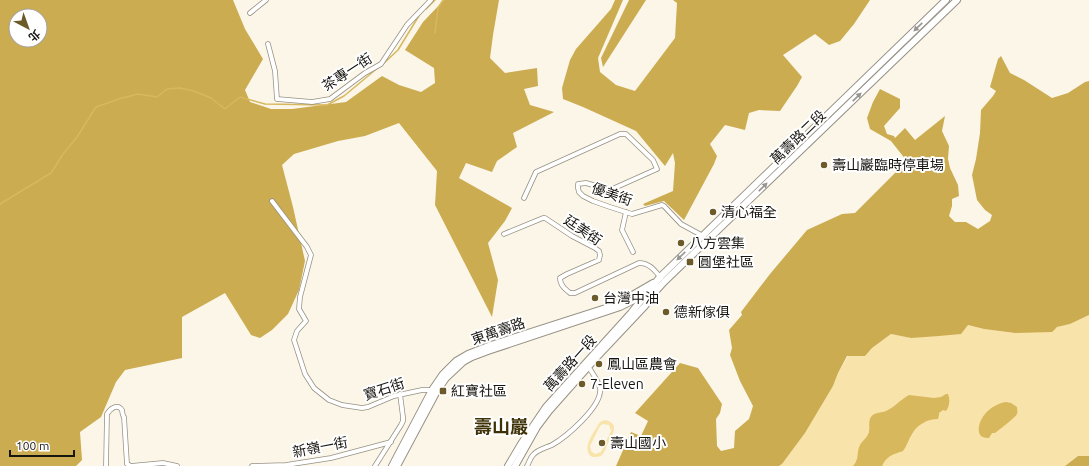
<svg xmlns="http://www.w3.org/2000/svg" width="1089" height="466" font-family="Ubuntu,'Noto Sans TC',sans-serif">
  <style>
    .green { fill: #f8e3aa; fill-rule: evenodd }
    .forest { fill: #ccac51; fill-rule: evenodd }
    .water { fill: #d8b85d }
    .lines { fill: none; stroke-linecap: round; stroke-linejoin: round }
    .stream { stroke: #d8b85d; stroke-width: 1.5 }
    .minor-casing { stroke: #969184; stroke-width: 5.5 }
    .primary-casing { stroke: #969184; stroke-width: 8 }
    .minor { stroke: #fff; stroke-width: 4 }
    .primary { stroke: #fff; stroke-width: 6 }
    .oneway { fill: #979693 }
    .poi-dot { fill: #6c5a28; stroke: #fff; stroke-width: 1.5 }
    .labels { text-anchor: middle; stroke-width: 4; stroke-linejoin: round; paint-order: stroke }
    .street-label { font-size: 14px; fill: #171510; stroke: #fff }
    .poi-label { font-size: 14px; fill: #171510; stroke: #fff; text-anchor: start }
    .district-label { font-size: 18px; font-weight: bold; fill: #3e3106; stroke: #fff }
  </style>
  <rect width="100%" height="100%" fill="#fbf6e8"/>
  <g class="green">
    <polygon points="1089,315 1089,456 1078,456 1065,466 779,466 782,464 805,433 833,386 838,373 848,356 865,356 872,348 891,334 911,338 968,325 984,329 1015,333 1057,327 1070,324"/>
    <path d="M605 420C620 423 613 435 608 443 606 447 605 452 602 455 599 457 596 457 592 457 581 449 593 434 598 425L600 422ZM603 424 609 425 611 431 601 452 595 454 591 451 590 446 600 426Z"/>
  </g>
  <g class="forest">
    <path d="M0 0H233L245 29 263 59 245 90 250 102 271 109H292L346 102 382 76 399 85 421 92 435 83 434 68 405 50 423 22 444 0H499L493 35 490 58 505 73 537 68 538 86 524 89 530 105 554 112 513 133 517 147 497 161 492 172 466 163 459 178 512 208 505 221 488 243 498 280 492 317 435 205 437 171 399 123 365 136 338 141 294 154 282 165 293 207 305 261 299 290 288 314 272 330 260 338 251 335 225 293 182 317V358L125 370 116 382 101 417 80 432 82 460 76 466H0ZM16 16H40V40H16Z"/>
    <polygon points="615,0 623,0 598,58 600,72 616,85 635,91 675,38 677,3 673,0 870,0 854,24 840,41 829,45 815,34 783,55 802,77 797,86 780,111 759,110 749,113 745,130 725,125 710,144 717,156 714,164 684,220 664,201 645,206 643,204 673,191 675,163 673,153 665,166 636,131 583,107 563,99 562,88 570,60 576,49 611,9"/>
    <polygon points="629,0 646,0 603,67 601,58"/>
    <polygon points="1001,56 1010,73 1024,80 1052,98 1068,93 1085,82 1089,81 1089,315 1070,324 1057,327 1052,332 1015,333 984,329 968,325 961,334 939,336 911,338 891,334 872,348 865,356 847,356 838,373 833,386 805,433 782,464 779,466 616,466 631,432 641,436 648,421 635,413 680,363 698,368 722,404 720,413 716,419 717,446 721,451 734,448 735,431 749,419 753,406 740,381 730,355 732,348 729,330 742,315 741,312 770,274 807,230 842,214 855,213 900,168 906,160 891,141 870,129 867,118 873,102 880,89 900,99 900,108 884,126 887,134 894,136 895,138 905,128 915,140 945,116 942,131 949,146 948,159 950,168 958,185 959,196 952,199 952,206 949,216 955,222 966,222 978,229 990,221 992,215 985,210 977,200 972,175 976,159 980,133 981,110 993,96 996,91 990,87 998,59"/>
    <polygon points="1078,456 1089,456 1089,466 1065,466"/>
  </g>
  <g class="water">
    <path d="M946 394H948C950 399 950 406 946 411L943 410 939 413V415L938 419C927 419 917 425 912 434 908 440 907 446 903 451 892 455 888 455 882 466H853C860 458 856 453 860 445 862 441 868 437 869 432 870 427 868 421 871 417 874 412 881 413 886 411 895 407 901 399 909 395L934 398 941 397Z"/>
    <path d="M1006 402 1011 403 1017 407C1017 410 1018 411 1017 414 1015 418 1000 429 995 433H992L989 438C974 439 978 422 985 414 990 408 998 403 1006 402Z"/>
  </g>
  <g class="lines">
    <g class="stream">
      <polyline points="426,9 435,0"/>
      <polyline points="435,33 438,8 443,0"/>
      <polyline points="383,64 398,50 420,14"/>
      <polyline points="0,204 51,173 63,154 77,137 96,107 122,98 138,94 157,97 167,89 180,88 194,91 211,98 225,109 240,97 265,104 327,105 344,96 380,66"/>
    </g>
    <defs>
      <g id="minor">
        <polyline points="250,13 266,0"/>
        <polyline points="268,44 275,71 277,99 312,102 330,99 365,73 381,64 407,25 431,0"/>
        <polyline points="524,198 536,172 620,134 626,134 653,160 657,169 610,190 586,183 578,184 578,188 579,192 583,196 593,201 610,207 632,214 662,205 664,206 681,224 703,236"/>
        <polyline points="272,201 307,247 311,255 300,297 299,309 306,321 297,331 294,340 305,374 314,388 329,400 342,405 362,408 368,407 394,396 422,390 432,390"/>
        <polyline points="626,212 622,230 633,252"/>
        <path d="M504 234 543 218H545L572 236 595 248 599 251 600 255 599 260 567 274 560 278C560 285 565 289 570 293H575L639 263C650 263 655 271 661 278"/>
        <path d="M106 466 107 414C110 409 117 403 122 410 122 411 123 417 124 417L127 464 131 466"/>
        <polyline points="131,466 163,463 177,466"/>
        <polyline points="252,466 286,465 331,458 391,442"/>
        <polyline points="375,466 401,425 403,421 403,417 400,394"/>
        <path d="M527 466C529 463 530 458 533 455 538 449 545 448 552 445 566 437 603 406 600 388 598 380 592 373 588 366"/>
      </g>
      <g id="primary">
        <polyline points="392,466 432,390 443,374 456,361 468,354 491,345 615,305 653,283"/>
        <polyline points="397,466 437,391 446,378 463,362 472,357 488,351 620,307 644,295"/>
        <polyline points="508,466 521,444 546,407 631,313 660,277 946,0"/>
        <polyline points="515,466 537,427 549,411 596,358 645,306 655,292 664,282 957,0"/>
      </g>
    </defs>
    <use href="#minor" class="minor-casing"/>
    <use href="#primary" class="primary-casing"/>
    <use href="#minor" class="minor"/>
    <use href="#primary" class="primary"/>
  </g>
  <defs><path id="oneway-solid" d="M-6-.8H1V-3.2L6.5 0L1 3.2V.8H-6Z"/></defs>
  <g class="oneway">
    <use href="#oneway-solid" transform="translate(918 27) rotate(136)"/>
    <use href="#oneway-solid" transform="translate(857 97) rotate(-44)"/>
    <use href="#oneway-solid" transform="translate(763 187) rotate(-44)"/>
    <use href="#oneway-solid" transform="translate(681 256) rotate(136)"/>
  </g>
  <g class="poi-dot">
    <circle cx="824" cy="165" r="4"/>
    <circle cx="713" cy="212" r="4"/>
    <circle cx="681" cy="243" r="4"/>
    <rect x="686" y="258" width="8" height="8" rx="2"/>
    <circle cx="595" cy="298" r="4"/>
    <circle cx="666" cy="312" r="4"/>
    <circle cx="599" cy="364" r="4"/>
    <circle cx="582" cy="384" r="4"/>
    <rect x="439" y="387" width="8" height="8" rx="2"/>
    <circle cx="602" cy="443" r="4"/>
  </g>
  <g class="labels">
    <g class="street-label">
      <text transform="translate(347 72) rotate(-33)" y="5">茶專一街</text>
      <text transform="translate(798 137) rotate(-44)" y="5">萬壽路二段</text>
      <text transform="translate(612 194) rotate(19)" y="5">優美街</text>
      <text transform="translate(583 230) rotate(34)" y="5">廷美街</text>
      <text transform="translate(498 331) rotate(-19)" y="5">東萬壽路</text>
      <text transform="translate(570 363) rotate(-48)" y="5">萬壽路一段</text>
      <text transform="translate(384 389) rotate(-18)" y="5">寶石街</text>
      <text transform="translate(320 447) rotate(-11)" y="5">新嶺一街</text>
    </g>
    <g class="poi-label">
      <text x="832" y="170">壽山巖臨時停車場</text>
      <text x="721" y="217">清心福全</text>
      <text x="689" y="248">八方雲集</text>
      <text x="698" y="267">圓堡社區</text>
      <text x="603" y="303">台灣中油</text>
      <text x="674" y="317">德新傢俱</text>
      <text x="607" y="369">鳳山區農會</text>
      <text x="590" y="389">7-Eleven</text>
      <text x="451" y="396">紅寶社區</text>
      <text x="610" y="448">壽山國小</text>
    </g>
    <g class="district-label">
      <text x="501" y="433">壽山巖</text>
    </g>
  </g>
  <g transform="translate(28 28) rotate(139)"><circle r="19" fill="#ffffff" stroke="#a2a19f"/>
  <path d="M0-3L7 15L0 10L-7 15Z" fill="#6c5a28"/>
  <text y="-6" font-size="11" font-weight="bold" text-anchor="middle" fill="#171510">北</text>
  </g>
  <path d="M10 450v6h64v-6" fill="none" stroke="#171510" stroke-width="2"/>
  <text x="16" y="450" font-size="12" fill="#171510" stroke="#ffffff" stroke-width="3" paint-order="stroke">100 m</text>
</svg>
